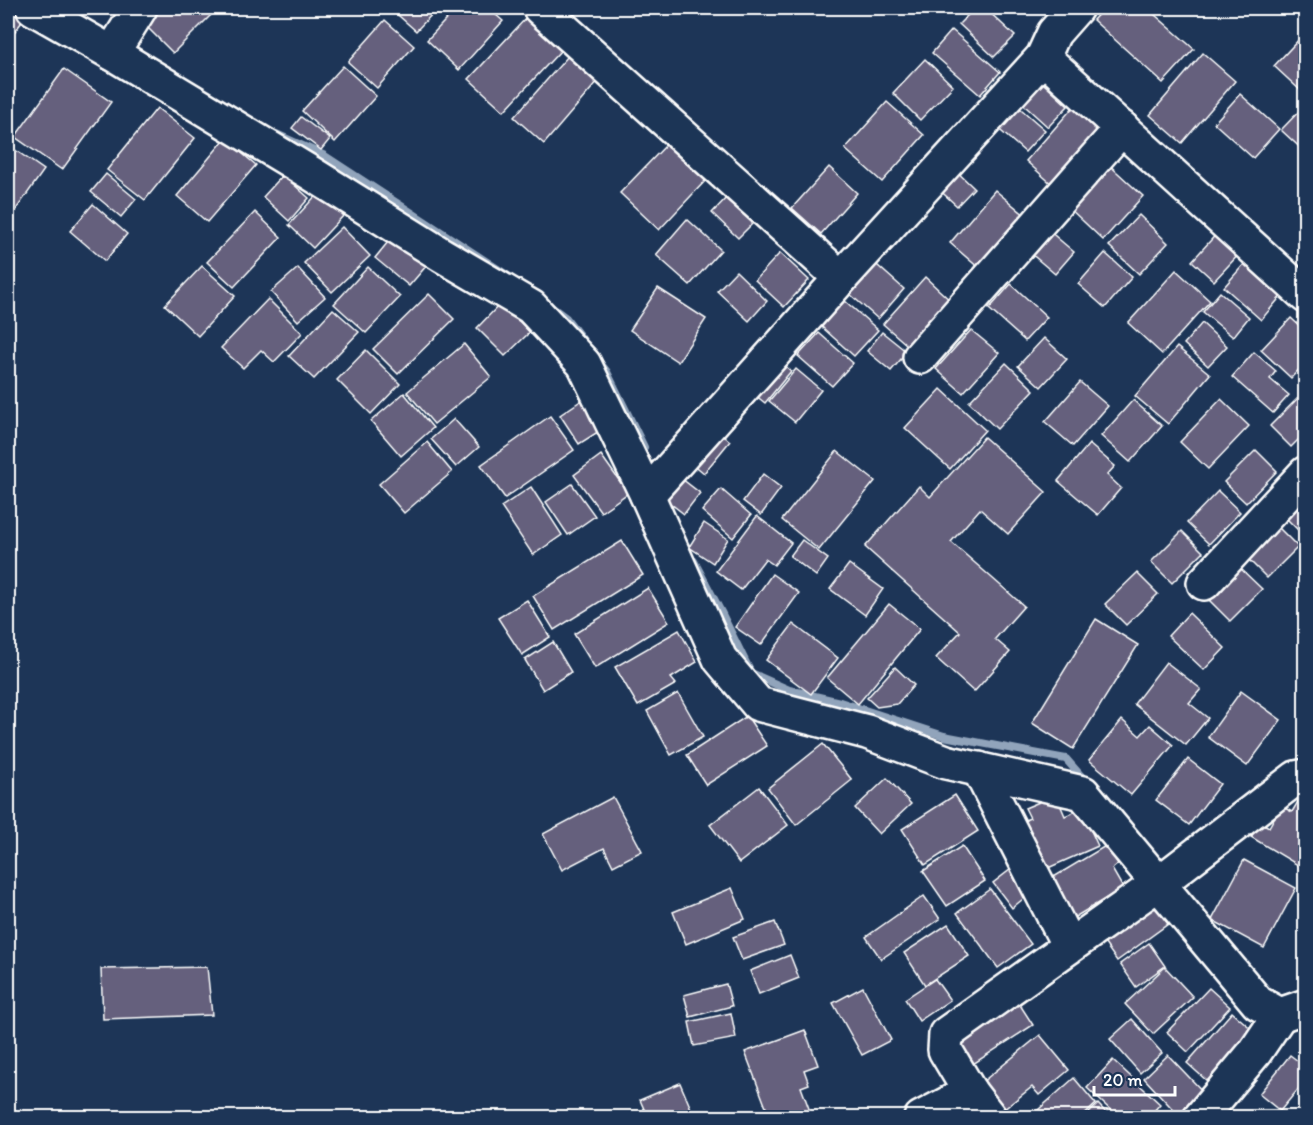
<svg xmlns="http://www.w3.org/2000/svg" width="1313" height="1125" font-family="Itim,sans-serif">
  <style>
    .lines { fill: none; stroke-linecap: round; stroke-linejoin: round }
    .stream { stroke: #91a4bb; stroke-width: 8 }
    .building { fill: #65617d; stroke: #fff; stroke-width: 1.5 }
    .minor-casing { stroke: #fff; stroke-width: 38 }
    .minor { stroke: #1d3557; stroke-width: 33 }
  </style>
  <rect width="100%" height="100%" fill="#1d3557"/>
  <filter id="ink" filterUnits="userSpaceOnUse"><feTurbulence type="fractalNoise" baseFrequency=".0167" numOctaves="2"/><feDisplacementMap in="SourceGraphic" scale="12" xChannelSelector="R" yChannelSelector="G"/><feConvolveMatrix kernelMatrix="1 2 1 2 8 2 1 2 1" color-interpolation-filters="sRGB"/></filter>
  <g filter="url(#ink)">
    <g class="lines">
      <g class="stream">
        <polyline points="276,134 325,156 510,277"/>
        <polyline points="550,306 566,318 582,339"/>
        <polyline points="597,359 607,372 644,447"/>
        <polyline points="694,561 721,612 751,673 789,690 840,702 944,736 1066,759 1087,783"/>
      </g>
    </g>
    <g class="building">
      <polygon points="8,8 13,8 25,18 8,40"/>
      <polygon points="149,8 218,8 173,53 138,18"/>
      <polygon points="390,8 438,8 416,31"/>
      <polygon points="457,8 488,8 503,21 459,70 427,40"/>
      <polygon points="975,8 985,8 1015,36 994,57 959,24"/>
      <polygon points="1104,8 1147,8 1194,49 1163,83 1093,20"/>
      <polygon points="527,17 562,49 504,111 469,79"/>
      <polygon points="385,20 414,46 377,88 348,62"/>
      <polygon points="952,30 1000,72 980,95 932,53"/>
      <polygon points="1306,32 1306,86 1301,91 1274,66"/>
      <polygon points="1203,53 1235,81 1182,143 1150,115"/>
      <polygon points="569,55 598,81 544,144 514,117"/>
      <polygon points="925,59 953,86 920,120 893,93"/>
      <polygon points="343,66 376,96 335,142 302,111"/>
      <polygon points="64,69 111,102 62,170 15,137"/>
      <polygon points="1034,75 1068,106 1048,127 1015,97"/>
      <polygon points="1240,94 1279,129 1253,158 1214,123"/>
      <polygon points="887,102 924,135 882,182 845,149"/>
      <polygon points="1014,103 1045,130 1025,152 994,125"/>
      <polygon points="1306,104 1306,153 1281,130"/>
      <polygon points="1075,105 1104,131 1055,187 1026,161"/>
      <polygon points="157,108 195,138 145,200 107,170"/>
      <polygon points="301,117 330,139 321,150 292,128"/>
      <polygon points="225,139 256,165 207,222 177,196"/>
      <polygon points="667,144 706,180 659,230 620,193"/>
      <polygon points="8,145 44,170 8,221"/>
      <polygon points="1105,161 1143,196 1103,240 1066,205"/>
      <polygon points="829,167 857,193 821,234 792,208"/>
      <polygon points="952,167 974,188 957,206 935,186"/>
      <polygon points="106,174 136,199 121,217 91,192"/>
      <polygon points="283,175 309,198 289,221 263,197"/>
      <polygon points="995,190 1026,216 980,269 950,243"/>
      <polygon points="319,192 344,215 313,248 289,225"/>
      <polygon points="727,197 754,222 738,238 712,213"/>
      <polygon points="93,204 127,234 105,261 70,231"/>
      <polygon points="255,212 281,237 234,287 207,262"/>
      <polygon points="1139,215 1168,243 1139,274 1109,246"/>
      <polygon points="687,219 721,250 690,285 656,255"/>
      <polygon points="342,227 370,256 332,292 304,263"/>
      <polygon points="1048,230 1074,252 1055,274 1029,252"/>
      <polygon points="1220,230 1242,251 1214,281 1192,261"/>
      <polygon points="392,237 427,265 409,286 375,258"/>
      <polygon points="780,253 809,280 784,307 755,280"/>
      <polygon points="1105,253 1132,277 1105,308 1078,284"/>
      <polygon points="869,258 904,289 878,319 842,287"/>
      <polygon points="1245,263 1282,295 1261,320 1224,287"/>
      <polygon points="202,266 235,296 198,336 165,305"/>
      <polygon points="368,267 400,297 366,333 334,304"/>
      <polygon points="298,268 325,297 298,321 271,292"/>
      <polygon points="1176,270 1210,301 1162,354 1128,323"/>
      <polygon points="736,271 767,301 749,321 717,291"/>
      <polygon points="925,277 955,305 914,351 883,324"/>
      <polygon points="1011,284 1047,317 1025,341 989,309"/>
      <polygon points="658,288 706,319 678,362 630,330"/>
      <polygon points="1220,292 1249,317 1233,337 1203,312"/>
      <polygon points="836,293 878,330 854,356 813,319"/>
      <polygon points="429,294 454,319 398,374 373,349"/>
      <polygon points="268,299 302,333 274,362 261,350 243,368 221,348"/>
      <polygon points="501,303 530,332 505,356 477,328"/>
      <polygon points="333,309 359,332 314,379 289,356"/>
      <polygon points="1291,318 1306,332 1306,362 1291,378 1261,350"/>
      <polygon points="1202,323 1227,346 1208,366 1184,344"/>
      <polygon points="971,330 999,353 963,393 936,369"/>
      <polygon points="882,332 907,352 891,371 867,351"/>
      <polygon points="819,333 853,363 832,386 798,356"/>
      <polygon points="1044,338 1067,359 1041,387 1018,366"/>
      <polygon points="464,344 491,377 434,424 407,392"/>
      <polygon points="1177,347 1210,374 1168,424 1135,396"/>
      <polygon points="366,350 400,384 371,414 337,380"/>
      <polygon points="1254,352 1276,371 1270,379 1289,395 1273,413 1232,377"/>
      <polygon points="776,358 791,371 765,403 750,391"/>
      <polygon points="1006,363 1034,390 997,429 969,402"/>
      <polygon points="796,369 821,390 795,422 769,401"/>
      <polygon points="1080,382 1108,406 1073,446 1045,422"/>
      <polygon points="941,389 985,430 950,469 905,428"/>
      <polygon points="404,393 433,428 401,456 371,421"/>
      <polygon points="1301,395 1306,399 1306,432 1291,447 1270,426"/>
      <polygon points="1221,399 1249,426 1208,469 1180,442"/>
      <polygon points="582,400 601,430 579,444 560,415"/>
      <polygon points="1133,400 1162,426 1130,462 1101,436"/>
      <polygon points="550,416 574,450 505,498 481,465"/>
      <polygon points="454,419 479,447 456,467 431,439"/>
      <polygon points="713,427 730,441 704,473 687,459"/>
      <polygon points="984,437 1046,492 1008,534 980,509 951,542 1024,606 995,639 1010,652 974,692 936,658 960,632 865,547 919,486 930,497"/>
      <polygon points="427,442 452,472 404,513 379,484"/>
      <polygon points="1089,444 1115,466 1107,475 1121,488 1098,515 1058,481"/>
      <polygon points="1256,450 1277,471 1246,503 1224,482"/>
      <polygon points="837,451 875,481 819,550 782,520"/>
      <polygon points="601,455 628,493 601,512 574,475"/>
      <polygon points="673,472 700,493 684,514 657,493"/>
      <polygon points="763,474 781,488 761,515 743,501"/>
      <polygon points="572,484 595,516 568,535 546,502"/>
      <polygon points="531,487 562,535 533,555 501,507"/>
      <polygon points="721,489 751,515 733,538 702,511"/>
      <polygon points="1218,491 1240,512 1209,544 1187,523"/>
      <polygon points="1306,499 1306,538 1286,518"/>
      <polygon points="757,516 791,543 774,565 765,559 741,590 716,571"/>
      <polygon points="704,523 728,539 713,563 689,547"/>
      <polygon points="1277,526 1298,547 1267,578 1246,557"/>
      <polygon points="1182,531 1203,552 1172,583 1151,562"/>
      <polygon points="802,540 828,559 816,576 790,556"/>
      <polygon points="622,541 643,575 554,630 533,596"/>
      <polygon points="849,564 883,589 865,615 830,589"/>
      <polygon points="1240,568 1262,589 1230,621 1209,600"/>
      <polygon points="1137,573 1158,594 1126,625 1105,604"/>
      <polygon points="772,574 799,593 761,645 735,627"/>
      <polygon points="648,588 669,622 595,668 574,634"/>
      <polygon points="527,600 550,637 522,655 498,618"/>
      <polygon points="889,604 920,629 858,704 827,678"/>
      <polygon points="1189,613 1225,648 1204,670 1168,636"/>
      <polygon points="1096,619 1138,645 1073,749 1032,723"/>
      <polygon points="793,624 838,658 811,694 766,660"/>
      <polygon points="679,630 697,662 671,678 676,684 638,706 615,667"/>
      <polygon points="553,642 571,672 543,690 525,660"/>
      <polygon points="1166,662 1201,689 1189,703 1208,718 1186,745 1134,704"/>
      <polygon points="895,667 914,685 897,704 877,707 867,698"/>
      <polygon points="1241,691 1281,720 1247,766 1208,737"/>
      <polygon points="678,693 703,737 671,755 647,711"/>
      <polygon points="747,716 767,746 706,785 687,755"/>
      <polygon points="1122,720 1140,736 1150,725 1173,745 1131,795 1089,760"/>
      <polygon points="823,744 852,780 796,825 768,788"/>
      <polygon points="1188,759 1220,784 1189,825 1156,800"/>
      <polygon points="887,778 911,804 879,834 855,808"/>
      <polygon points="759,787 788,825 739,863 710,825"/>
      <polygon points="1306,788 1306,870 1251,837 1260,822 1269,827 1281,806 1292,812"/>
      <polygon points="955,795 978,831 925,865 902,829"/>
      <polygon points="1056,795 1065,816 1081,809 1098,846 1039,872 1017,823 1030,818 1025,808"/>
      <polygon points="613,797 642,851 613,866 604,848 562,870 543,834"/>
      <polygon points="1107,845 1118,864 1112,869 1123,888 1070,920 1047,881"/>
      <polygon points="962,846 985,881 947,906 923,871"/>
      <polygon points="1244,860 1296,888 1264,948 1212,920"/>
      <polygon points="1015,866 1034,890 1012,908 993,883"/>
      <polygon points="732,888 745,919 686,944 673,912"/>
      <polygon points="990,889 1031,944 998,968 957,913"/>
      <polygon points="924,896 940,919 881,959 866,937"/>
      <polygon points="1150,900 1168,924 1117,961 1100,937"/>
      <polygon points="775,922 784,945 742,960 733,937"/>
      <polygon points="948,924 969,956 925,985 904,953"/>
      <polygon points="1149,943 1165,966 1136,987 1120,964"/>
      <polygon points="790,955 799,978 759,994 750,971"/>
      <polygon points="207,967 212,1015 103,1019 101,969"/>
      <polygon points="1165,967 1193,997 1153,1034 1125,1004"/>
      <polygon points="935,979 950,1000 919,1021 905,999"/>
      <polygon points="726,984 732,1006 690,1017 684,995"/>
      <polygon points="863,987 891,1040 862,1055 833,1003"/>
      <polygon points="1209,988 1230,1007 1188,1052 1167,1032"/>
      <polygon points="1013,994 1033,1025 970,1066 950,1034"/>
      <polygon points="1232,1012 1262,1038 1217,1090 1187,1063"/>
      <polygon points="731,1013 736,1038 694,1046 689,1022"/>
      <polygon points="1132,1019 1162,1053 1140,1073 1110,1039"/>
      <polygon points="805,1030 818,1065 804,1070 809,1084 801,1087 811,1114 803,1118 770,1118 745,1052"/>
      <polygon points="1040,1035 1069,1070 1039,1095 1032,1087 998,1114 976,1087"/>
      <polygon points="1168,1055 1208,1097 1187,1118 1181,1118 1144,1078"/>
      <polygon points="1290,1055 1306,1067 1306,1080 1280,1111 1259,1094"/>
      <polygon points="1113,1060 1160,1104 1148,1118 1119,1118 1087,1088"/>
      <polygon points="1074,1078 1096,1104 1081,1118 1029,1118"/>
      <polygon points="680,1083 695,1118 648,1118 640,1100"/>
      <polygon points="1098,1104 1111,1118 1084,1118"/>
    </g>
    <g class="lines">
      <defs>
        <g id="minor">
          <polyline points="33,8 112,53 309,172 442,255 531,307 584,364 647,495 720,659 758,704 867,732 946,762 1083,793 1258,1003 1280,1015 1306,1006"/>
          <polyline points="540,8 841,278"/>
          <polyline points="112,53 140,8"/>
          <polyline points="1043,57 1306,296"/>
          <polyline points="920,357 1122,128"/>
          <polyline points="647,495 841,278 1043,57 1054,33 1076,8"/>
          <polyline points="1204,583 1306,473"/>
          <polyline points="979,769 1069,946"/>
          <polyline points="921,1118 970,1092"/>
          <polyline points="990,1118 970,1092 945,1050 946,1034 1159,883 1296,778 1306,776"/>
          <polyline points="1200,1118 1255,1052 1280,1015"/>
        </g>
      </defs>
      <use href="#minor" class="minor-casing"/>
      <use href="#minor" class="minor"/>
    </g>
  </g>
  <rect width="1313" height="1125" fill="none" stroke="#1d3557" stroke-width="30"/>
  <rect x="15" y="15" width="1283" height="1095" fill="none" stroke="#fff" stroke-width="2" filter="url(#ink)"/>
  <path d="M1094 1086v9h81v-9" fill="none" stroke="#ffffff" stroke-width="3"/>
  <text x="1103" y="1086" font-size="18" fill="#ffffff" stroke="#1d3557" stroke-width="4.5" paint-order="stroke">20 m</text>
</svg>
